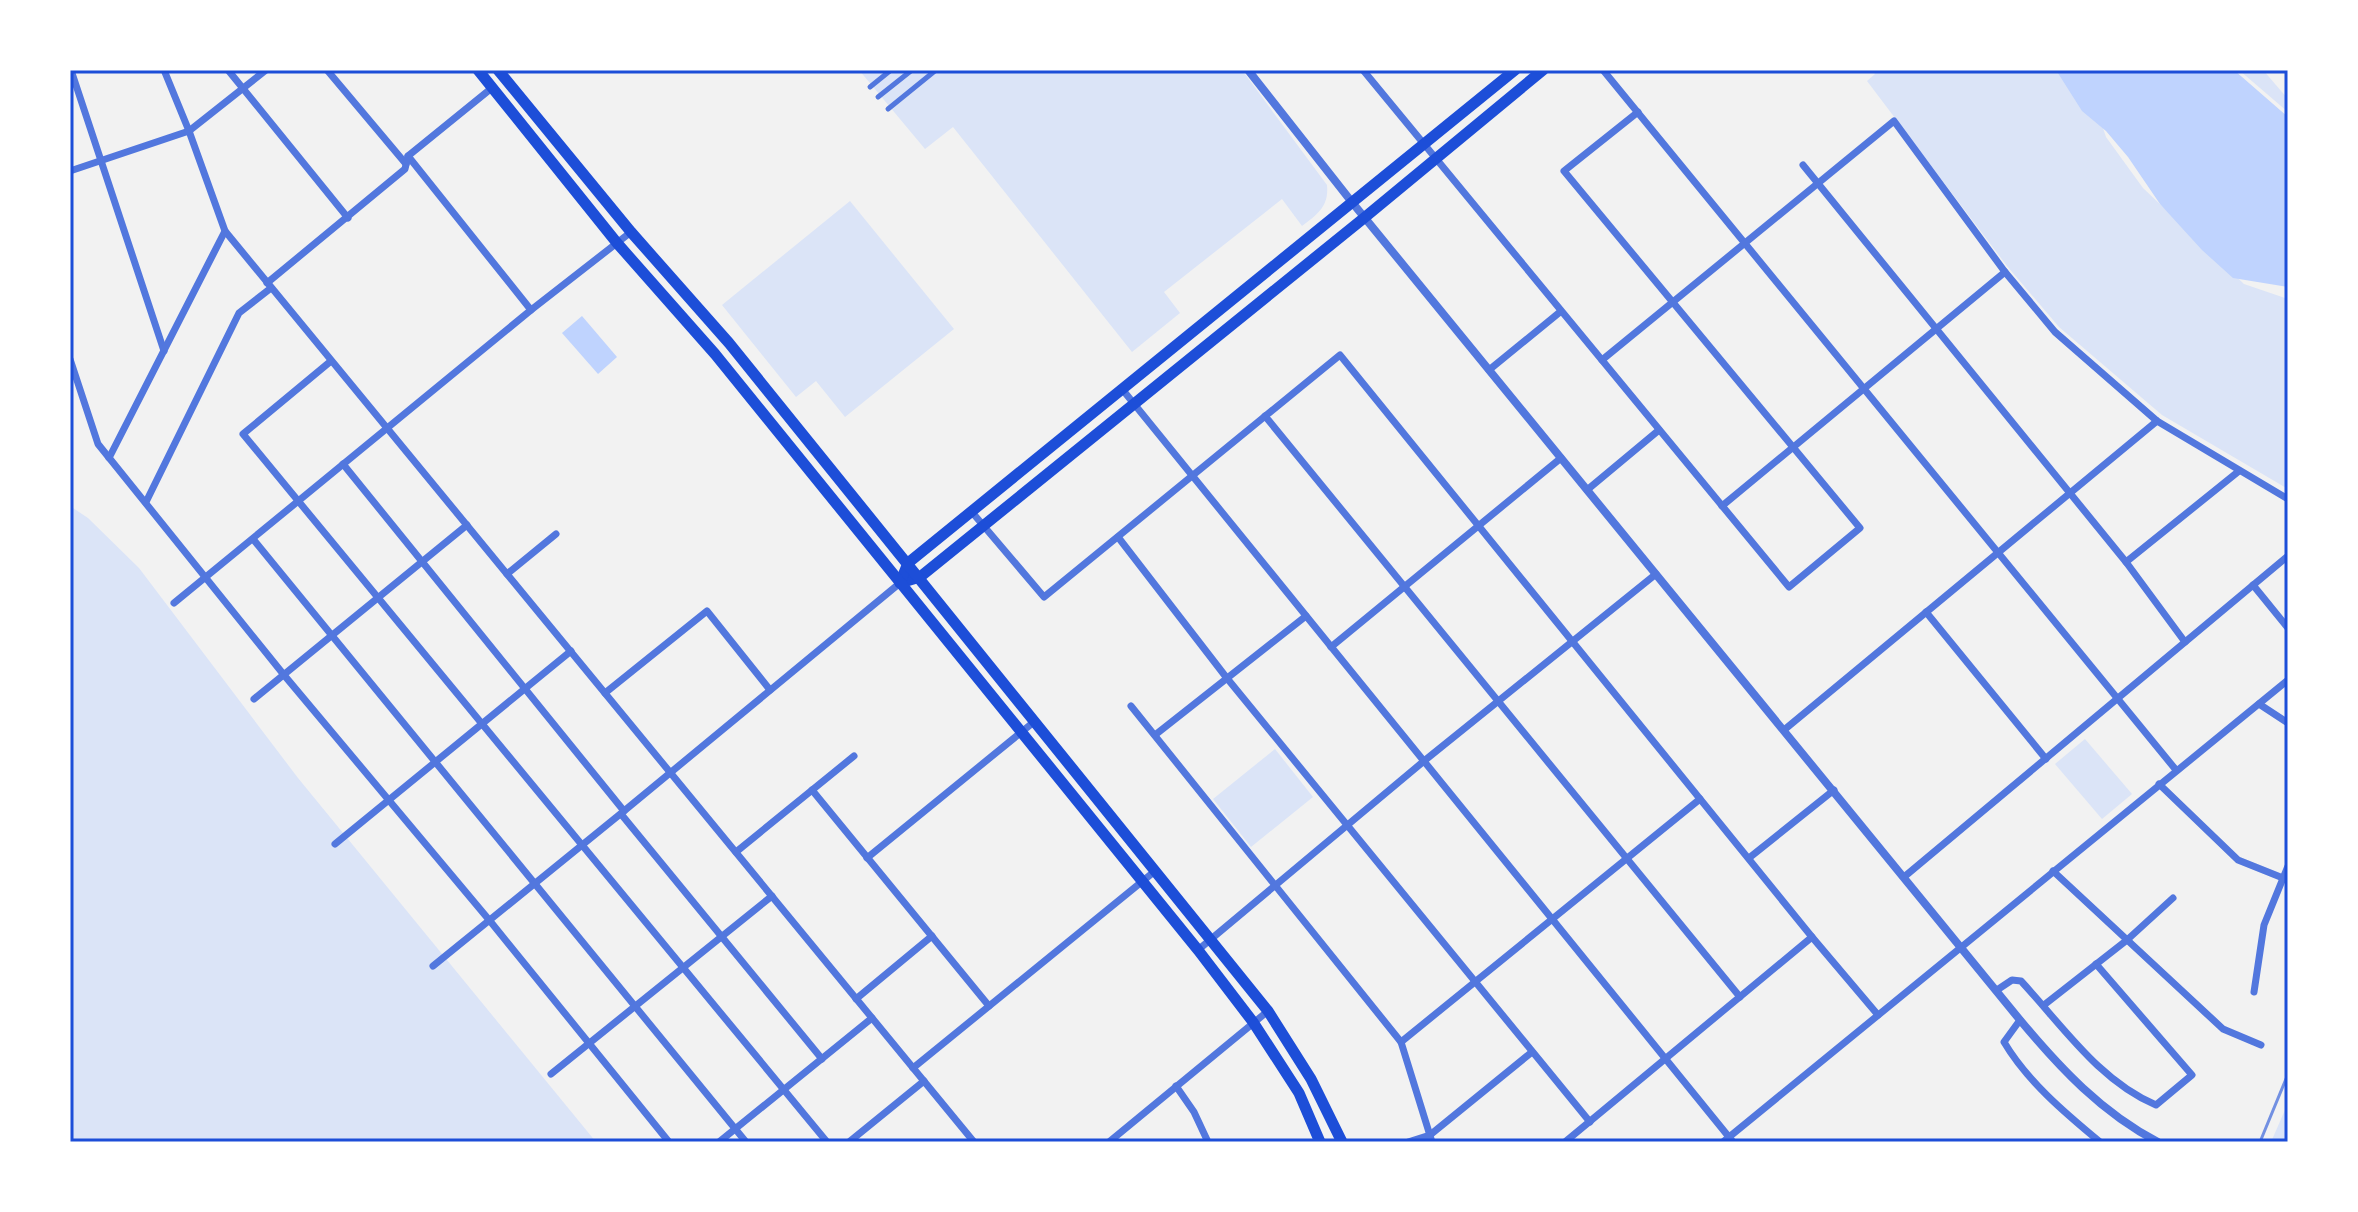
<svg xmlns="http://www.w3.org/2000/svg" width="2358" height="1212" font-family="'Roboto Serif',serif">
  <style>
    .green { fill: #dbe4f7 }
    .water { fill: #bfd3fe }
    .lines { fill: none; stroke-linecap: round; stroke-linejoin: round }
    .pedestrian { stroke: #5277de; stroke-width: 5 }
    .minor { stroke: #5277de; stroke-width: 7 }
    .tertiary { stroke: #5277de; stroke-width: 8 }
    .primary { stroke: #1d4ed8; stroke-width: 11 }
    .trunk { stroke: #1d4ed8; stroke-width: 11 }
    .rail { stroke: #7290e2; stroke-width: 3 }
    .neatline { fill: none; stroke: #1d4ed8; stroke-width: 3 }
  </style>
  <rect width="100%" height="100%" fill="#f2f2f2"/>
  <g class="green">
    <path d="M859 70H1242L1327 185C1329 206 1318 214 1302 226L1282 199 1164 292 1180 313 1132 352 953 127 925 149Z"/>
    <polygon points="1872,70 2078,70 2086,78 2106,137 2143,188 2244,284 2288,299 2288,489 2162,415 2059,327 2007,266 1867,81 1875,74"/>
    <polygon points="2239,70 2263,70 2288,99 2288,112"/>
    <polygon points="850,201 954,329 845,417 816,381 796,397 722,305"/>
    <polygon points="70,506 88,518 139,568 298,778 596,1142 70,1142"/>
    <polygon points="2085,739 2132,794 2102,819 2055,764"/>
    <polygon points="1275,749 1313,797 1251,847 1213,799"/>
    <polygon points="2288,1103 2288,1142 2271,1142"/>
  </g>
  <g class="water">
    <polygon points="2056,70 2234,70 2288,117 2288,287 2233,278 2202,250 2160,204 2128,157 2106,131 2082,111"/>
    <polygon points="582,316 617,357 598,374 562,333"/>
  </g>
  <g class="lines">
    <g class="pedestrian">
      <polyline points="870,87 891,70"/>
      <polyline points="878,97 912,70"/>
      <polyline points="888,109 936,70"/>
    </g>
    <g class="minor">
      <polyline points="71,70 164,351"/>
      <polyline points="164,70 189,131 225,231 974,1142"/>
      <polyline points="228,70 348,218"/>
      <polyline points="327,70 406,164"/>
      <polyline points="1363,70 1789,587 1860,528 1564,171 1638,112"/>
      <polyline points="1603,70 2176,770"/>
      <polyline points="408,156 531,310"/>
      <polyline points="1803,165 2126,562 2185,642"/>
      <polyline points="70,171 189,131 266,70"/>
      <polyline points="267,283 405,169 408,156 493,87"/>
      <polyline points="70,359 98,444 284,675 490,921 669,1142"/>
      <polyline points="1602,360 1894,121 2005,272 2055,332 2157,421 2288,499"/>
      <polyline points="331,361 243,434 827,1142"/>
      <polyline points="1489,370 1560,312"/>
      <polyline points="1122,389 1733,1142"/>
      <polyline points="1265,416 1740,997"/>
      <polyline points="109,458 225,231"/>
      <polyline points="343,464 624,811"/>
      <polyline points="1587,490 1659,430"/>
      <polyline points="146,502 239,313 271,288"/>
      <polyline points="1722,506 2005,272"/>
      <polyline points="971,511 1044,597 1340,355 1812,937 1878,1015"/>
      <polyline points="1118,537 1226,677 1590,1122"/>
      <polyline points="253,539 746,1142"/>
      <polyline points="2126,562 2239,471"/>
      <polyline points="507,574 556,534"/>
      <polyline points="2253,585 2288,628"/>
      <polyline points="174,603 531,310 631,232"/>
      <polyline points="1926,612 2046,759"/>
      <polyline points="1331,647 1561,458"/>
      <polyline points="605,693 707,611 770,690"/>
      <polyline points="254,699 467,525"/>
      <polyline points="2259,704 2288,723"/>
      <polyline points="1131,706 1401,1042 1432,1142"/>
      <polyline points="1784,730 2157,421"/>
      <polyline points="1155,735 1306,616"/>
      <polyline points="2159,784 2238,860 2283,878"/>
      <polyline points="812,790 989,1006"/>
      <polyline points="621,814 822,1059"/>
      <polyline points="335,844 571,651"/>
      <polyline points="736,852 854,756"/>
      <polyline points="867,858 1035,721"/>
      <polyline points="1749,858 1834,790"/>
      <polyline points="2053,871 2223,1029 2261,1045"/>
      <polyline points="1904,877 2288,556"/>
      <polyline points="1198,950 1424,761 1656,574"/>
      <polyline points="433,966 624,811 900,583"/>
      <path d="M1997 990 2012 980 2021 981C2062 1025 2099 1081 2156 1105L2192 1075 2096 964"/>
      <polyline points="2254,992 2264,925 2288,866"/>
      <polyline points="856,999 932,936"/>
      <polyline points="2044,1005 2127,940 2173,898"/>
      <path d="M2020 1020 2004 1042C2027 1081 2065 1113 2100 1142"/>
      <polyline points="1401,1042 1700,799"/>
      <polyline points="913,1068 1155,871"/>
      <polyline points="551,1074 772,896"/>
      <polyline points="1176,1086 1194,1112 1208,1142"/>
      <polyline points="719,1142 872,1018"/>
      <polyline points="849,1142 924,1081"/>
      <polyline points="1109,1142 1268,1011"/>
      <polyline points="1408,1142 1430,1135 1532,1052"/>
      <polyline points="1565,1142 1812,937"/>
      <polyline points="1723,1142 2288,680"/>
    </g>
    <path class="tertiary" d="M1248 70 1351 201 2020 1020C2060 1068 2102 1113 2158 1142"/>
    <g class="primary">
      <polyline points="900,583 920,577 1364,218 1543,70"/>
      <polyline points="900,583 908,563 1515,70"/>
    </g>
    <g class="trunk">
      <polyline points="478,70 617,243 715,354 1198,950 1253,1022 1299,1093 1320,1142"/>
      <polyline points="498,70 631,232 729,343 1268,1011 1311,1079 1342,1142"/>
    </g>
    <polyline class="rail" points="2260,1142 2288,1074"/>
  </g>
  <rect width="2358" height="1212" fill="none" stroke="#ffffff" stroke-width="144"/>
  <rect x="72" y="72" width="2214" height="1068" class="neatline"/>
</svg>
